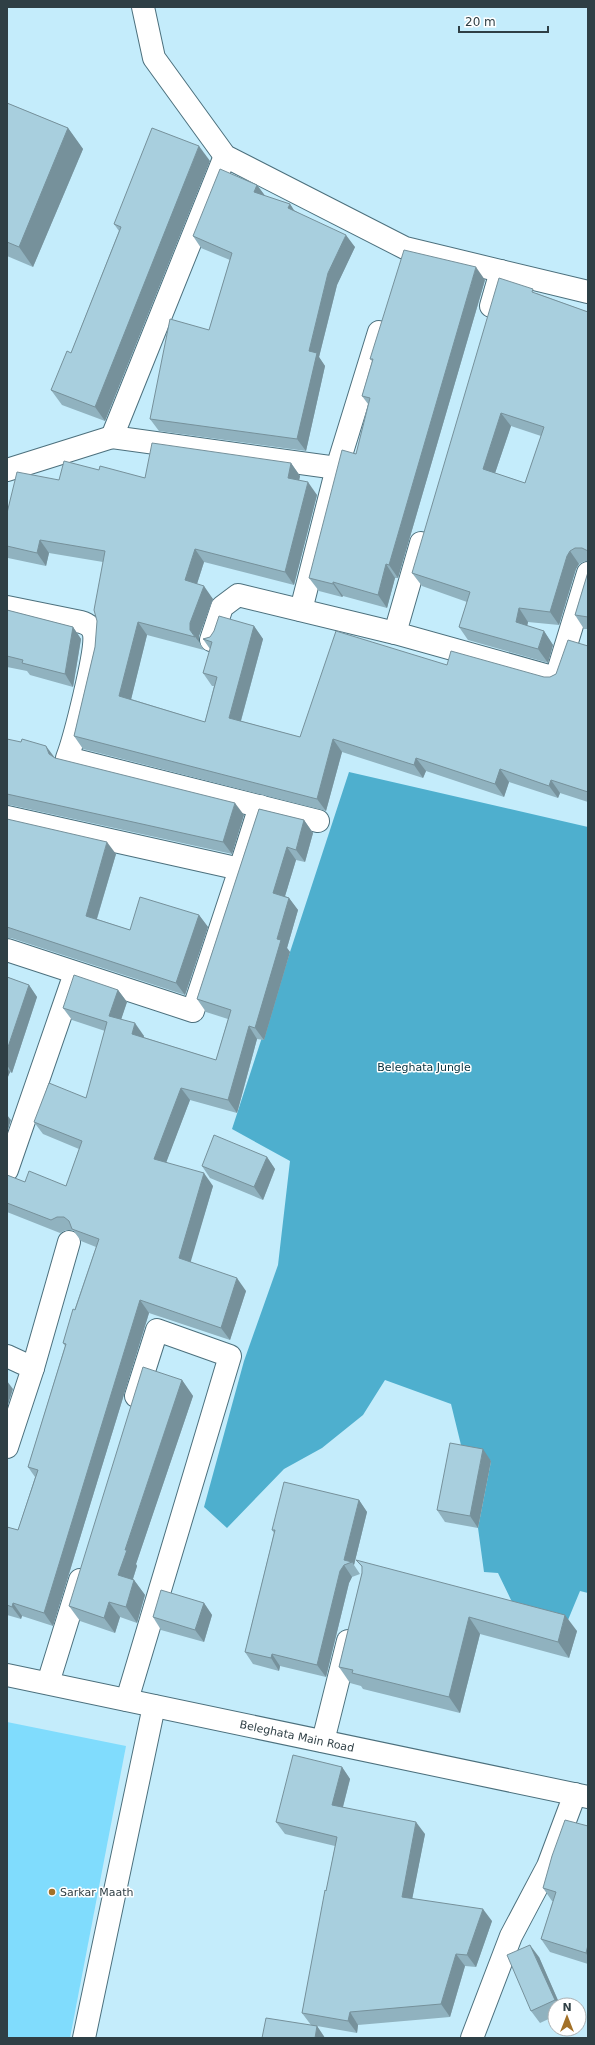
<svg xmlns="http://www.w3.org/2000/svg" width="595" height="2045" font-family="'DejaVu Sans',sans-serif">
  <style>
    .green { fill: #80dcfd }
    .forest { fill: #4eafce }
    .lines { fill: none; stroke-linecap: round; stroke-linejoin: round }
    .minor-casing { stroke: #4c707d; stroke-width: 24 }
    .major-casing { stroke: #4c707d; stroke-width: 24 }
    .minor { stroke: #fff; stroke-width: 22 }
    .major { stroke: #fff; stroke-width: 22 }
    .wall { fill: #90b2bf; fill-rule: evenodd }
    .shaded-wall { fill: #76919b }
    .building { fill: #a8cfde; stroke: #76919b; fill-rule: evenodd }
    .poi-dot { fill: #a37128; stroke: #fff; stroke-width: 1.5 }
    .labels { text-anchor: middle; stroke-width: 3; stroke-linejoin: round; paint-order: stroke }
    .park-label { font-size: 11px; fill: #002f3c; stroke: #fff }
    .street-label { font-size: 11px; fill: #2f3f45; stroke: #fff }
    .poi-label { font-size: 11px; fill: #2f3f45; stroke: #fff; text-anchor: start }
  </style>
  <rect width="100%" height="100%" fill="#c4ecfb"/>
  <polygon class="green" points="7,1722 126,1746 70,2038 7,2038"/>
  <polygon class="forest" points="349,772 588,827 588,1593 580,1591 568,1620 512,1602 498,1573 484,1572 478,1528 491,1461 461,1445 451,1404 385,1380 363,1415 322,1448 284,1469 227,1528 204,1507 244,1361 278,1265 290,1161 232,1129"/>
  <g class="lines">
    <defs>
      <g id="minor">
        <polyline points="143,7 154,58 225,156 405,248 588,292"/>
        <polyline points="225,156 112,437 337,468 379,332"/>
        <polyline points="491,306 501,271"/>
        <polyline points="7,470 112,437"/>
        <polyline points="421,543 395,633 556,678 588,573"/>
        <path d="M7 607 81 622C88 624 92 627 94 634 97 651 74 740 67 758L318 821"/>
        <polyline points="301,610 337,468"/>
        <polyline points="211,640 222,607 238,595 395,633"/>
        <polyline points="7,817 240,869 193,1011 7,950"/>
        <polyline points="240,869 260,806"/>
        <polyline points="7,1170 73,979"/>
        <polyline points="7,1356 33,1368 7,1447"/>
        <polyline points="33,1368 69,1242"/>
        <polyline points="48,1683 80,1580"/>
        <polyline points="127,1700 230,1356 157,1330 136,1396"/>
        <polyline points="323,1741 348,1641"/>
        <polyline points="84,2038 154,1706"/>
        <polyline points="472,2038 511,1936 548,1866 575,1794"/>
      </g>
      <polyline id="major" points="7,1675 588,1797"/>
    </defs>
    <use href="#minor" class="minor-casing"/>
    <use href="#major" class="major-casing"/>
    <use href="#minor" class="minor"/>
    <use href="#major" class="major"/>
  </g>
  <g class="wall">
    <polygon points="7,103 68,128 83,149 33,267 7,256"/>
    <polygon points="210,161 105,421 62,405 51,390 71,353 119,231 114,224"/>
    <polygon points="257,185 265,196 290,204 294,210 355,247 337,285 319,357 325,366 306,451 159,431 150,419 209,330 230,260 201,248 193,236"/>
    <polygon points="485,280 398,578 395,578 387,608 343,596 342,597 319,591 309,578 356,454 368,404 362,396 372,361 370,359"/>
    <path d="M536 293 588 312V561H585L579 564 576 569 559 625 528 622 527 626 544 631 553 645 548 663 468 640 459 627 467 602 422 586 412 573ZM511 426 541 436 525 483 495 473Z"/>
    <polygon points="291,463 300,476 299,480 317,495 294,585 204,562 197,584 213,599 199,636 199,642 204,650 147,635 131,699 205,722 214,686 212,686 203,673 210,649 203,639 254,626 263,639 241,721 300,737 447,665 544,677 550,677 556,674 588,646 588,802 560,793 558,798 509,782 504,797 426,771 423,778 342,752 326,811 83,749 74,736 95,647 103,562 49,553 46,566 8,558 7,556 7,513 59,480 99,470 145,478"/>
    <polygon points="588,572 588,629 584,629 575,615"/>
    <polygon points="7,610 73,627 81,639 73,687 30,675 27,671 7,667"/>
    <polygon points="7,739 55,758 244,815 232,854 10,805 7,805"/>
    <polygon points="259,809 304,820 313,833 305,862 296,860 285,896 289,898 298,910 287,948 290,952 264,1040 257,1039 237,1113 190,1100 166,1162 213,1186 190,1262 246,1291 230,1340 149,1313 53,1626 22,1616 21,1619 7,1615 7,1527 18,1530 35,1477 28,1467 65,1346 63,1343 96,1247 81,1241 73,1230 66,1230 60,1233 7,1212 7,1175 25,1182 66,1186 79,1149 43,1134 34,1122 86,1098 105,1031 72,1020 63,1008 118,990 127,1002 121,1019 144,1036 143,1037 216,1060 228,1019 206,1012 197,999"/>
    <polygon points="7,819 116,854 97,919 130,930 199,915 208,927 185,995 11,938 7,938"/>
    <polygon points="7,977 29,985 37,997 12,1073 10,1072 7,1079"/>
    <polygon points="267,1157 275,1169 263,1200 210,1178 202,1166"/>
    <polygon points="182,1380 193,1396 136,1564 137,1566 133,1579 134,1580 145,1595 137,1623 120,1617 115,1633 80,1621 69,1606"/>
    <polygon points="491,1461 478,1528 445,1522 437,1510"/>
    <polygon points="359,1500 367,1512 354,1565 360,1574 352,1577 349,1583 326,1677 280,1666 279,1671 253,1664 245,1652 274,1533 272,1530"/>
    <polygon points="356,1560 577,1631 569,1658 480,1634 460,1713 363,1689 361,1686 350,1683 339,1667 362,1573 362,1567"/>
    <polygon points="204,1603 212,1615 204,1642 161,1630 153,1617"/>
    <polygon points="342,1767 350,1779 343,1807 425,1834 412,1899 492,1921 476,1967 465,1966 450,2017 358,2025 357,2033 317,2026 325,2038 311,2025 302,2013 335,1846 285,1834 276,1822"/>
    <polygon points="588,1826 588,1964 550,1952 541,1939 553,1901 552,1901 543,1888"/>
    <polygon points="539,1957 560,2005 555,2005 555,2016 540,2023 531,2011"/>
  </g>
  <g class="shaded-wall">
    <polygon points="68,128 83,149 33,267 19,247"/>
    <polygon points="199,146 210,161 105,421 95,407"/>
    <polygon points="257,185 266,197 254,192"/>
    <polygon points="290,204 298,217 288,208"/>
    <polygon points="346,235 355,247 337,285 319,357 325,366 306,451 297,439 309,351 328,273"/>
    <polygon points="476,267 485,280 398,578 389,565"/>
    <polygon points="501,413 511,426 492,482 483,469"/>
    <polygon points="291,463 300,476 297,491 288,478"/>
    <polygon points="308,482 317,495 294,585 285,572"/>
    <polygon points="40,540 49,553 46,566 37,553"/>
    <polygon points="195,549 204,562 194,593 185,580"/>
    <polygon points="570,551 579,564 576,569 559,625 550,612 567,556"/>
    <polygon points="386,564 395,578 387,608 378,595"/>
    <polygon points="333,582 343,596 342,597 333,584"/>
    <polygon points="204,586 213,599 199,636 199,642 190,630 190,623"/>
    <polygon points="519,608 528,622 525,635 516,622"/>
    <polygon points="138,622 147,635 129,708 119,696"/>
    <polygon points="254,626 263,639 238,731 229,718"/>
    <polygon points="73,627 81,639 73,687 65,674"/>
    <polygon points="544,631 553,645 548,663 538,649"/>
    <polygon points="333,739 342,752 326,811 317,799"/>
    <polygon points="46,746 55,758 49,754"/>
    <polygon points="416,758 426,771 423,778 414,765"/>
    <polygon points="500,769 509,782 504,797 495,784"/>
    <polygon points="551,780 560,793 558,798 549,786"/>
    <polygon points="235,803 244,815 232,854 223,842"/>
    <polygon points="304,820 313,833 305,862 296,850"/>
    <polygon points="107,842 116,854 94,928 86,916"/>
    <polygon points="287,847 296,860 282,906 273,893"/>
    <polygon points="289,898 298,910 287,948 290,952 264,1040 255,1028 277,939"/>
    <polygon points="199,915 208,927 185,995 176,983"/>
    <polygon points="29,985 37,997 12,1073 7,1065 7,1050"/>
    <polygon points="118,990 127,1002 118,1029 109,1016"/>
    <polygon points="135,1023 144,1036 141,1047 132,1034"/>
    <polygon points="249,1026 257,1039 237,1113 228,1100"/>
    <polygon points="7,1068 10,1072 7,1079"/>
    <polygon points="181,1088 190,1100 163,1171 154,1159"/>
    <polygon points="7,1115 11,1120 7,1133"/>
    <polygon points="267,1157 275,1169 263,1200 254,1187"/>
    <polygon points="204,1173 213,1186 188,1271 179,1258"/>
    <polygon points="237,1278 246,1291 230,1340 221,1328"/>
    <polygon points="140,1300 149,1313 53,1626 44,1613"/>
    <polygon points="182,1380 193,1396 136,1564 137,1566 129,1591 118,1575 125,1550"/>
    <polygon points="7,1381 13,1389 7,1408"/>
    <polygon points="483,1449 491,1461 478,1528 470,1516"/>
    <polygon points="359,1500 367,1512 354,1565 352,1562 344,1560"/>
    <polygon points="344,1565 352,1577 349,1583 326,1677 317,1665 340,1571"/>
    <polygon points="134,1580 145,1595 137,1623 126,1607"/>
    <polygon points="109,1602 120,1617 115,1633 104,1618"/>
    <polygon points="13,1603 22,1616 21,1619 12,1607"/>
    <polygon points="204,1603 212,1615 204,1642 195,1630"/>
    <polygon points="565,1615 577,1631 569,1658 558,1642"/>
    <polygon points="469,1617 480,1634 460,1713 449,1697"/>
    <polygon points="272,1654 280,1666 279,1671 271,1658"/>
    <polygon points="342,1767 350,1779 340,1818 332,1805"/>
    <polygon points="416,1822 425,1834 410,1910 402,1897"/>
    <polygon points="483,1909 492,1921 476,1967 467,1955"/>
    <polygon points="530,1945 539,1957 560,2005 558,2005 555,2000"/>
    <polygon points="588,1945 588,1957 586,1953"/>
    <polygon points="456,1954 465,1966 450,2017 441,2004"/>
    <polygon points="350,2012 358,2025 357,2033 348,2021"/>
    <polygon points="317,2026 325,2038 315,2038"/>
  </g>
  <g class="building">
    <polygon points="7,103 68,128 19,247 7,242"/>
    <polygon points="152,128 199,146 95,407 51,390 67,351 71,353 121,227 114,224"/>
    <polygon points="220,169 257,185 254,192 290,204 288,208 346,235 328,273 309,351 317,353 297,439 150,419 170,319 209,330 232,253 193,236"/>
    <polygon points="404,250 476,267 389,565 386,564 378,595 333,582 333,584 309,578 342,450 356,454 370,398 362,396 373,359 370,359"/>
    <path d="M499 278 533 289 532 292 588 312V551L582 548H575L570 551 567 556 550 612 519 608 516 622 544 631 538 649 459 627 470 592 412 573ZM501 413 544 427 525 483 483 469Z"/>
    <polygon points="152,443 291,463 288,478 308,482 285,572 195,549 185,580 204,586 190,623 190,630 195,637 138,622 119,696 205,722 217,677 203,673 212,642 203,639 210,637 214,631 219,616 254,626 229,718 300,737 336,631 447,665 451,651 544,677 550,677 556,674 568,640 588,646 588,792 551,780 549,786 500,769 495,784 416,758 414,765 333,739 317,799 74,736 95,647 97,621 94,610 105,551 40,540 37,553 7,546 7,513 17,472 59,480 64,461 99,470 100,466 145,478"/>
    <polygon points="588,572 588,617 575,615"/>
    <polygon points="7,610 73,627 65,674 22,663 23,660 7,656"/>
    <polygon points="7,739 21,742 22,739 46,746 49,754 55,758 235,803 223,842 7,794"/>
    <polygon points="259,809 304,820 296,850 287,847 273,893 289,898 277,939 281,940 255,1028 249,1026 228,1100 181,1088 154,1159 204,1173 179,1258 237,1278 221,1328 140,1300 44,1613 13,1603 12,1607 7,1605 7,1527 18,1530 38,1470 28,1467 66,1344 63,1343 73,1309 75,1310 99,1239 72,1229 69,1221 64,1217 57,1217 51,1220 7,1203 7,1175 25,1182 29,1171 66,1186 82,1141 34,1122 49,1083 86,1098 107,1022 63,1008 74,975 118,990 109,1016 135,1023 132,1034 216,1060 231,1010 197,999"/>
    <polygon points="7,819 107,842 86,916 130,930 140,897 199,915 176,983 7,927"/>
    <polygon points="7,977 29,985 7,1050"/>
    <polygon points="214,1135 267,1157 254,1187 202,1166"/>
    <polygon points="143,1367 182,1380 125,1550 127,1550 118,1575 134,1580 126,1607 109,1602 104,1618 69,1606"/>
    <polygon points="450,1443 483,1449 470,1516 437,1510"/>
    <polygon points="284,1482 359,1500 344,1560 352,1562 344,1565 340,1571 317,1665 272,1654 271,1658 245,1652 275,1530 272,1530"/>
    <polygon points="356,1560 565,1615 558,1642 469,1617 449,1697 352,1673 353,1670 339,1667 362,1573 362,1566"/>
    <polygon points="161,1590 204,1603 195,1630 153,1617"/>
    <polygon points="293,1755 342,1767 332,1805 416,1822 402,1897 483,1909 467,1955 456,1954 441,2004 350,2012 348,2021 302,2013 325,1890 326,1891 337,1837 276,1822"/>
    <polygon points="565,1820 588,1826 588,1945 586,1953 541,1939 556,1892 543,1888 552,1856"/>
    <polygon points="530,1945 555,2000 531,2011 507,1955"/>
    <polygon points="266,2018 317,2026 315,2038 262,2038"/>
  </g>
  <circle class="poi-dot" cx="52" cy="1892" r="4"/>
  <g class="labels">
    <g class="park-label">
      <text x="424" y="1071">Beleghata Jungle</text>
    </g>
    <g class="street-label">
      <text transform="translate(297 1736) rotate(12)" y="4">Beleghata Main Road</text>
    </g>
    <g class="poi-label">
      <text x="60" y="1896">Sarkar Maath</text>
    </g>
  </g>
  <rect width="595" height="2045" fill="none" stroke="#2f3f45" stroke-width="16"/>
  <g transform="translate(567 2017)"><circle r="19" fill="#ffffff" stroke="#acb2b5"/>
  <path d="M0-3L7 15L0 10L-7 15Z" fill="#a37128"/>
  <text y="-6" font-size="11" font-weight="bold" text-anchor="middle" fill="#2f3f45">N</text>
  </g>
  <path d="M459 26v6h89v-6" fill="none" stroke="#2f3f45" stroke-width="2"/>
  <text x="465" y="26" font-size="12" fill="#2f3f45" stroke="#ffffff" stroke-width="3" paint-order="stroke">20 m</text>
</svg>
